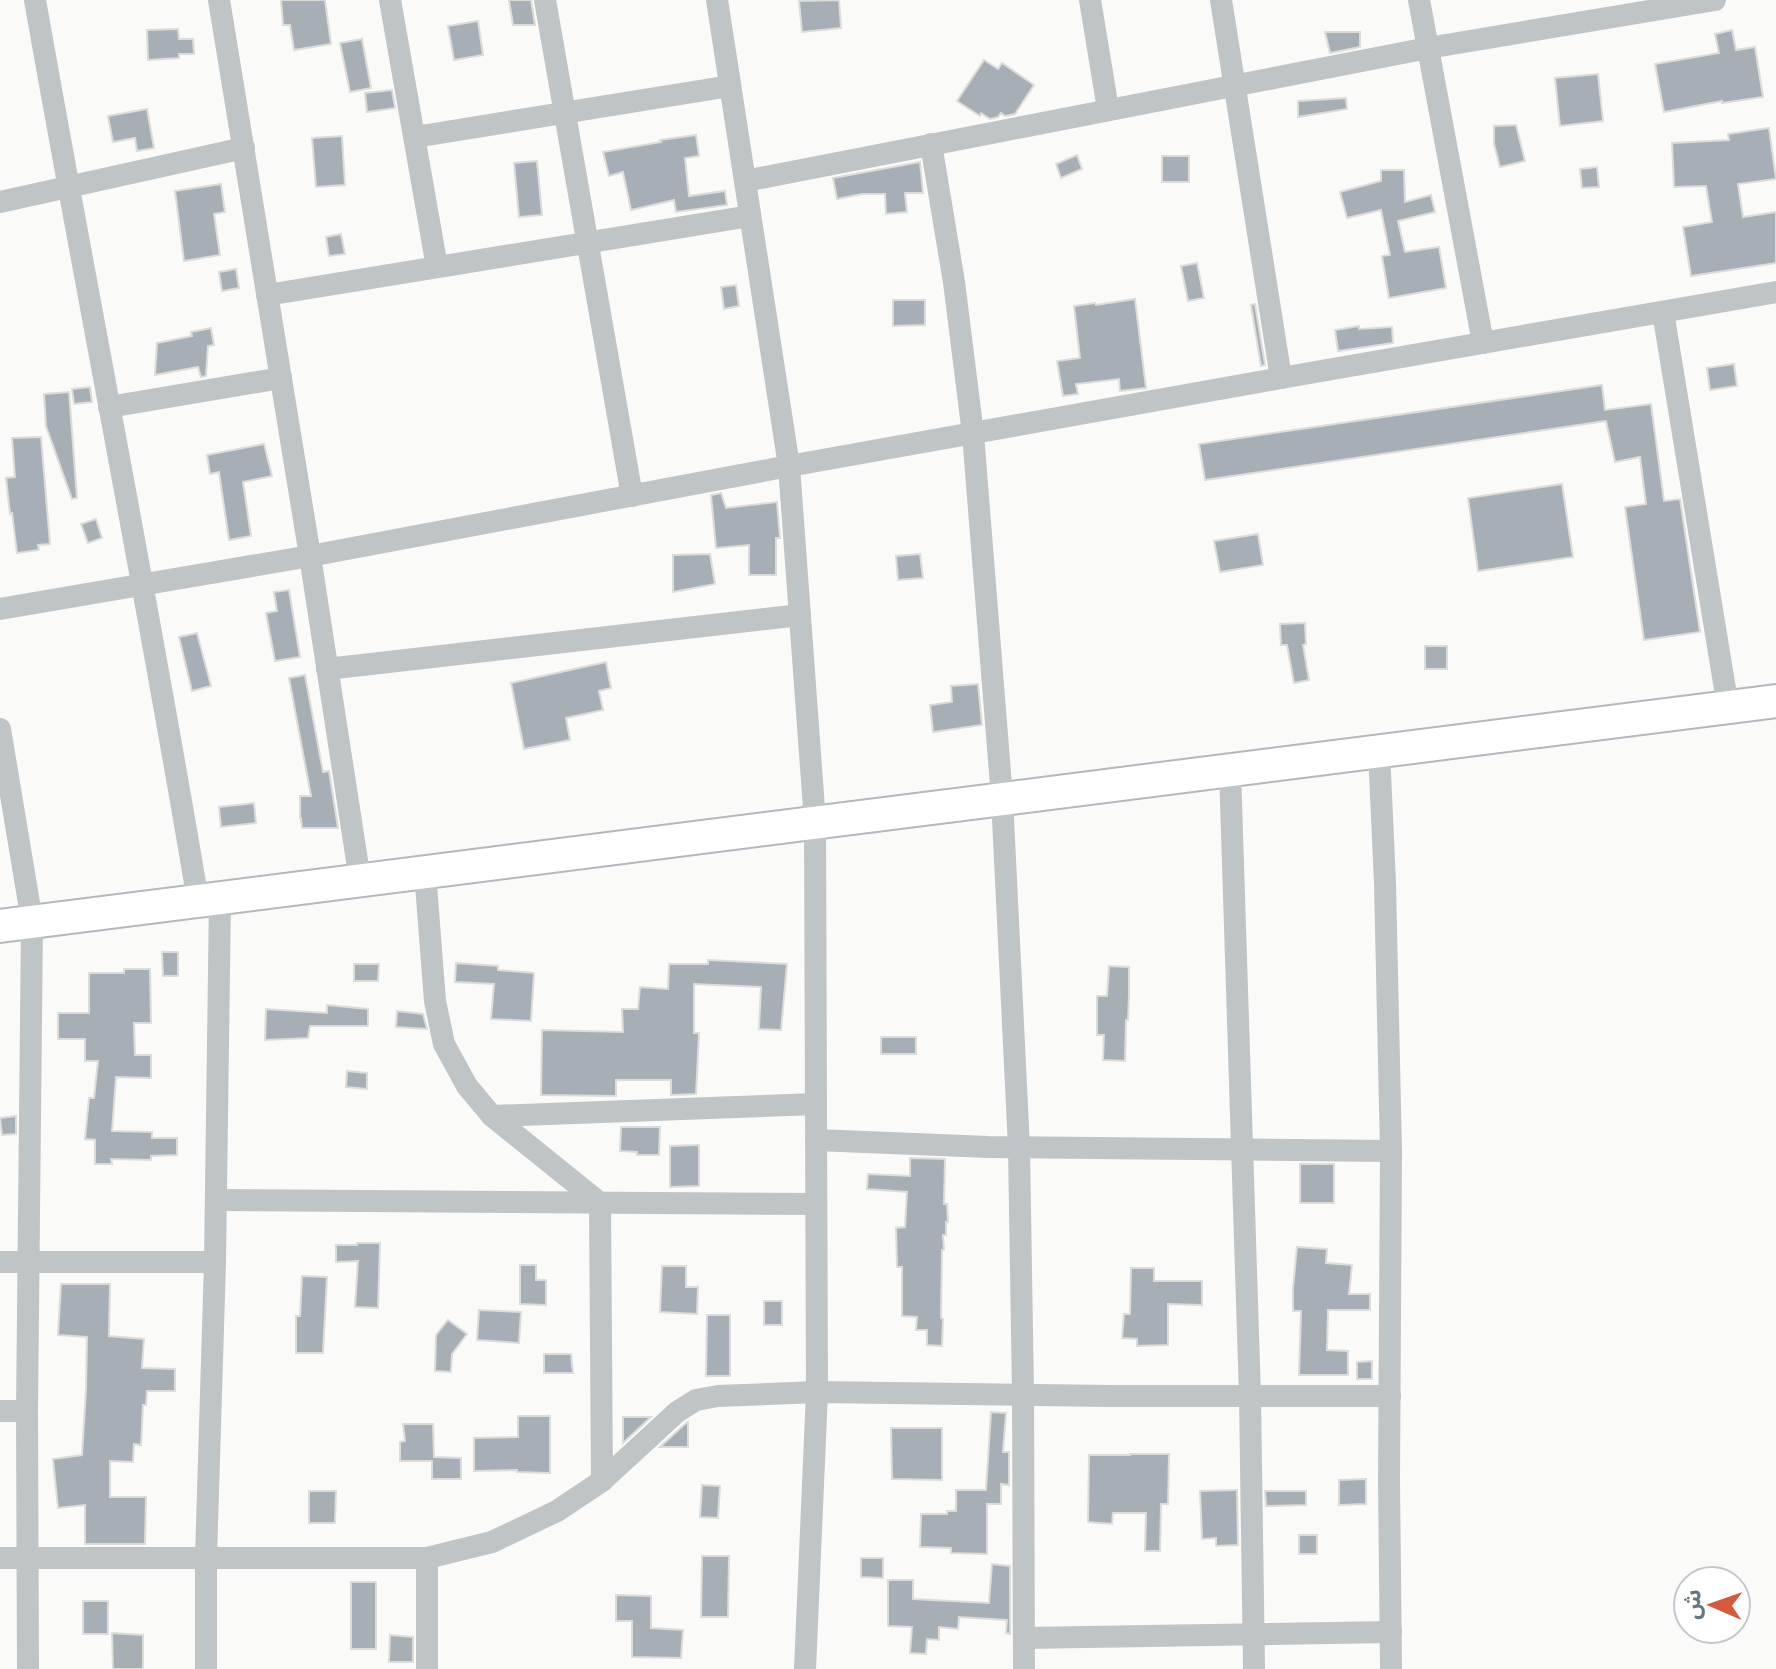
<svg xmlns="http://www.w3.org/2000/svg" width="1776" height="1669" font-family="Manrope,'Noto Sans Arabic',sans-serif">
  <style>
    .building { fill: #a6afb5; stroke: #dcdcda; stroke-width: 2 }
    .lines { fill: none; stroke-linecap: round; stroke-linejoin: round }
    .secondary-casing { stroke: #b2b8bc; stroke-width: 36 }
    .street { stroke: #bfc4c7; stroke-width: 22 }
    .secondary { stroke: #fff; stroke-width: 32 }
  </style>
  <rect width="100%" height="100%" fill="#fafaf8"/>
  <g class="building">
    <polygon points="281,0 325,0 331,44 294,50 290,25 283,25"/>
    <polygon points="509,0 531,0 535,25 513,25"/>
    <polygon points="839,0 841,28 802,32 799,1"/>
    <polygon points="478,21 483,55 454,60 448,26"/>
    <polygon points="178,29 179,39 193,39 194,54 179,54 179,58 148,60 147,30"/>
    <polygon points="1732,30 1736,50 1755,47 1763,97 1722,103 1722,101 1664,112 1655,64 1719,53 1715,34"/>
    <polygon points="1325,32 1360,32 1360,47 1330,53"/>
    <polygon points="362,39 371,88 350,92 340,43"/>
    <polygon points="984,60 998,69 1002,63 1034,85 1015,114 1005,116 1001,113 998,117 990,119 981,113 980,116 957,101"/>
    <polygon points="1598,74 1603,121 1560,126 1555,78"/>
    <polygon points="392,90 395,108 367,112 365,93"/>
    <polygon points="1346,98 1347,109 1298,117 1298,101"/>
    <polygon points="147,109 154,148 137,151 135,138 113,142 108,116"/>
    <polygon points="1516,125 1525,161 1500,167 1494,144 1494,126"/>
    <polygon points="1769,128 1776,179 1738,184 1743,217 1776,212 1776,263 1691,276 1683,227 1712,222 1706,186 1674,187 1672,143 1729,140 1728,134"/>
    <polygon points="696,135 699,156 685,158 689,196 725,191 727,205 676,212 674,200 631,210 623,172 609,176 603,152 661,142 660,140"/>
    <polygon points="342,136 345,185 316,187 312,138"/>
    <polygon points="1077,155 1082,169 1061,178 1056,164"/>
    <rect x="1162" y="156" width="27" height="26"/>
    <polygon points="537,161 542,215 519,217 514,163"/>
    <polygon points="920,162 923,193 905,193 907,212 886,214 885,194 862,194 837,199 833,178"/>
    <polygon points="1597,167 1599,187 1582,188 1580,169"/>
    <polygon points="1381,170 1404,170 1405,202 1431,195 1435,212 1398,221 1405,252 1439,247 1446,288 1389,298 1382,256 1390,255 1381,210 1347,218 1340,192 1381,181"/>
    <polygon points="221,184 225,212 214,214 220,255 184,261 175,191"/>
    <polygon points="341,234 345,254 329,256 326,237"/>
    <polygon points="1197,263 1204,298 1188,301 1181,266"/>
    <polygon points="236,269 239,288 222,291 219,272"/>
    <polygon points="736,285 739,306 724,309 721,287"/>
    <polygon points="1135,299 1146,388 1120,391 1119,379 1076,384 1078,394 1063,396 1057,361 1080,358 1074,306 1095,303 1096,305"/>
    <polygon points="893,300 925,300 925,325 893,326"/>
    <polygon points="1255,304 1265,365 1261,366 1251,305"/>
    <polygon points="1359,326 1359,329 1392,327 1393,343 1338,351 1335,330"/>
    <polygon points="211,328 214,345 208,346 206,376 201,377 198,367 155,375 157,343 192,336 191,332"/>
    <polygon points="1734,364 1737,386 1710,390 1707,368"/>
    <polygon points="1602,385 1605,410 1651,404 1664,501 1680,499 1700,632 1644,640 1625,507 1646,504 1640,457 1615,462 1606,421 1205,480 1199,444"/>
    <polygon points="90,387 92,402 74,404 72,389"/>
    <polygon points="69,392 77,498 72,499 46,426 44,394"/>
    <polygon points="41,437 50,544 38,545 39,550 17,553 12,513 10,514 6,478 15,477 12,438"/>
    <polygon points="264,444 272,476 243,482 251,536 229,540 219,472 210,474 207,455"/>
    <polygon points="1562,484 1573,557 1478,571 1468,498"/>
    <polygon points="721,493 726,508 777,502 780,538 776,538 776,575 749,575 749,545 716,548 711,495"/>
    <polygon points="96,519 102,538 88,543 81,524"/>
    <polygon points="1258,534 1263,565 1220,572 1214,541"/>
    <polygon points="710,554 715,584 673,592 673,555"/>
    <polygon points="920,554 923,578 898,580 896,556"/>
    <polygon points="289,590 300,657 275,661 266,613 277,611 274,592"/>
    <polygon points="1305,623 1306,644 1303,645 1309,680 1294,683 1287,645 1281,645 1280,624"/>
    <polygon points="197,633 211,686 192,691 179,637"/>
    <rect x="1425" y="646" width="22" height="23"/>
    <polygon points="606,662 611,688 599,691 603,710 566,718 570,740 524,749 511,683"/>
    <polygon points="305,675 323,772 329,771 338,828 302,828 301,818 300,818 300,796 311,796 289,678"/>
    <polygon points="978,684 982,725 933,732 930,705 952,702 951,686"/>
    <polygon points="254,803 256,823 221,827 219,807"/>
    <polygon points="162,952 178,952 178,976 163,976"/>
    <polygon points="708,960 787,964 781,1030 759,1029 761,987 694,984 694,1033 699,1033 696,1094 671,1095 671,1080 616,1080 616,1096 541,1095 542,1030 623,1032 622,1009 638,1009 640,987 668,989 669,964 708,964"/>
    <polygon points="456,963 498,966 498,970 534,973 531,1021 491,1019 494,984 455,982"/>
    <polygon points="354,964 379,964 378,981 354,981"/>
    <polygon points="1109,966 1129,967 1129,995 1128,1020 1126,1020 1125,1061 1103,1060 1104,1035 1097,1035 1097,996 1107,996"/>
    <polygon points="124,969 150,969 151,1023 134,1023 135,1055 151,1055 151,1078 116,1077 112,1131 152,1132 152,1138 177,1138 177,1155 151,1156 151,1160 111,1159 112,1164 95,1164 95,1140 85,1139 89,1098 94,1098 98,1061 85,1061 85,1039 58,1039 58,1013 89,1013 89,973 124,973"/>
    <polygon points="327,1005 368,1009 368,1026 310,1026 308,1038 265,1040 266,1009 327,1013"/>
    <polygon points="397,1011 423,1014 427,1029 396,1027"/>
    <rect x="881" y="1037" width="35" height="17"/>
    <polygon points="347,1071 367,1073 367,1089 346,1087"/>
    <polygon points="16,1116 16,1134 2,1135 0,1118"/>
    <polygon points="621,1127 660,1127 659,1155 637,1155 637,1152 620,1151"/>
    <polygon points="699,1145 699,1186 670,1187 670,1146"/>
    <polygon points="910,1158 945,1159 944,1204 947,1204 948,1222 946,1222 946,1235 943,1235 944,1250 942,1250 941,1318 943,1319 942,1346 927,1345 927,1330 916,1330 917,1317 902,1316 902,1267 897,1267 896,1228 905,1227 907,1192 867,1189 868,1174 910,1176"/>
    <rect x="1300" y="1164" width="34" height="39"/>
    <polygon points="357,1243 380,1243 378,1308 355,1307 358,1261 336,1262 336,1245 357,1245"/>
    <polygon points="1297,1247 1327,1249 1326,1263 1352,1265 1349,1294 1370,1294 1370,1310 1328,1310 1327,1350 1348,1351 1348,1375 1299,1375 1301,1311 1293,1311 1293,1288"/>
    <polygon points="520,1265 536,1265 536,1280 546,1280 546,1305 520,1304"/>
    <polygon points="662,1266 686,1266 686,1287 698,1287 697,1314 660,1312"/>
    <polygon points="1131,1268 1154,1268 1154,1281 1202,1281 1202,1305 1168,1304 1168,1345 1137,1346 1137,1339 1122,1338 1124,1314 1130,1314"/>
    <polygon points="302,1276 327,1277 323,1353 296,1353 296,1316 300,1316"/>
    <polygon points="61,1284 110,1284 109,1336 144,1339 142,1368 175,1369 175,1391 147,1391 146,1405 143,1405 141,1445 134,1444 133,1462 110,1461 110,1497 146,1497 145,1544 85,1544 85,1505 58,1508 53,1459 82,1455 86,1390 87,1337 58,1335"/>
    <rect x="764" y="1301" width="18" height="24"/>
    <polygon points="479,1310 521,1312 519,1343 477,1340"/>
    <polygon points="707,1315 730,1315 730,1376 706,1376"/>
    <polygon points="448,1320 467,1334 452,1354 451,1372 435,1371 436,1335"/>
    <polygon points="544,1354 571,1354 573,1373 544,1373"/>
    <polygon points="1372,1361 1372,1379 1357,1379 1357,1362"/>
    <polygon points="991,1412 1006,1413 1003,1452 1009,1452 1009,1485 1001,1484 1001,1504 987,1504 987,1554 951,1553 951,1548 920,1547 921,1514 947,1514 947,1511 956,1511 956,1490 986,1490"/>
    <polygon points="518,1416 550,1416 550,1473 517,1472 517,1470 474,1471 474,1438 518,1437"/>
    <polygon points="623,1417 651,1417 623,1443"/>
    <polygon points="688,1422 688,1447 660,1447 686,1423"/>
    <polygon points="403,1424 433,1424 434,1457 461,1458 461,1479 432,1479 432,1461 400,1461 400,1442 405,1441"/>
    <polygon points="891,1428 942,1428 942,1480 892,1479"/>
    <polygon points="1130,1454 1169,1454 1168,1504 1161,1504 1160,1551 1145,1551 1146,1513 1113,1513 1112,1524 1088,1522 1089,1455 1130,1455"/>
    <polygon points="1366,1479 1366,1504 1339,1505 1339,1480"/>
    <polygon points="702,1485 720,1486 718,1518 700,1517"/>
    <polygon points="1235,1490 1237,1490 1238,1545 1216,1546 1216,1538 1202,1539 1200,1491"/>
    <polygon points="309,1491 336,1491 335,1523 309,1523"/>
    <polygon points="1265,1491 1306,1491 1306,1505 1266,1506"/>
    <rect x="1299" y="1535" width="18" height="19"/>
    <polygon points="702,1556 729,1556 728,1617 701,1617"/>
    <polygon points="861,1558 883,1558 883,1578 861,1577"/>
    <polygon points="992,1564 1010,1566 1010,1634 1006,1633 1007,1620 959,1617 958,1629 939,1627 939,1640 927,1639 926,1654 910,1653 912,1627 888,1626 888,1580 913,1580 913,1599 989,1603"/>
    <rect x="351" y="1582" width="25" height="67"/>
    <polygon points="616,1595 651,1596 651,1628 683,1630 681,1658 632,1657 632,1621 616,1621"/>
    <rect x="83" y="1601" width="25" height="33"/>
    <polygon points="112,1633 143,1635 143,1669 113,1669"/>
    <polygon points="390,1635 413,1637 413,1662 389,1662"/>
  </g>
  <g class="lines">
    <defs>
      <polyline id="secondary" points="0,926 1776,701"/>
    </defs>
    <use href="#secondary" class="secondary-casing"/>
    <g class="street">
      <path d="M35 0C88 301 148 600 198 901"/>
      <polyline points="219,0 310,556 360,880"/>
      <polyline points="390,0 437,267"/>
      <polyline points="545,0 632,496"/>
      <polyline points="717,0 789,466 815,822 817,1392 805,1669"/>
      <polyline points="1090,0 1108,109"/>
      <polyline points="1221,0 1281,378"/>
      <polyline points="1419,0 1483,343"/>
      <polyline points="415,137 730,86"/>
      <polyline points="931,144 954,282 973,434 1002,798 1019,1147 1023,1394 1024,1669"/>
      <polyline points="745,181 1428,48 1715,0"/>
      <polyline points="0,202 244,148"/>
      <polyline points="267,295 750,216"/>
      <polyline points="1663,312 1728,707"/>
      <polyline points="109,407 281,378"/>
      <polyline points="0,609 310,556 789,466 1281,378 1776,292"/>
      <polyline points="327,669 800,615"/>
      <polyline points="0,729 32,921 27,1411 28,1669"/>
      <polyline points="1379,751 1385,883 1391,1151 1389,1480 1391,1669"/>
      <polyline points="1230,770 1250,1396 1254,1669"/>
      <polyline points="425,872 435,1001 444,1044 467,1086 492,1116 600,1203 602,1481"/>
      <polyline points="492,1116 816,1104"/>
      <polyline points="816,1140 988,1147 1391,1151"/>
      <polyline points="216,1200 816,1204"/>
      <polyline points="0,1262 215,1262"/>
      <polyline points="0,1411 27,1411"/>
      <polyline points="0,1558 427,1558 492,1542 557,1511 602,1481 677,1412 696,1400 718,1396 817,1392 1111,1396 1390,1396"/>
      <polyline points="1024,1638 1391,1632"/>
      <polyline points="206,1669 206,1558 215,1262 220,899"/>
      <polyline points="427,1669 427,1558"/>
    </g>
    <use href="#secondary" class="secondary"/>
  </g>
  <g transform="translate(1712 1605) rotate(272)"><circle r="38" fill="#ffffff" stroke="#c2c9cd" stroke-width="2"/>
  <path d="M0-6L14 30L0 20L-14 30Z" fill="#d6593c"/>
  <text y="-12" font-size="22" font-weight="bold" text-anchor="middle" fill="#667781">ش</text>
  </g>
</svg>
